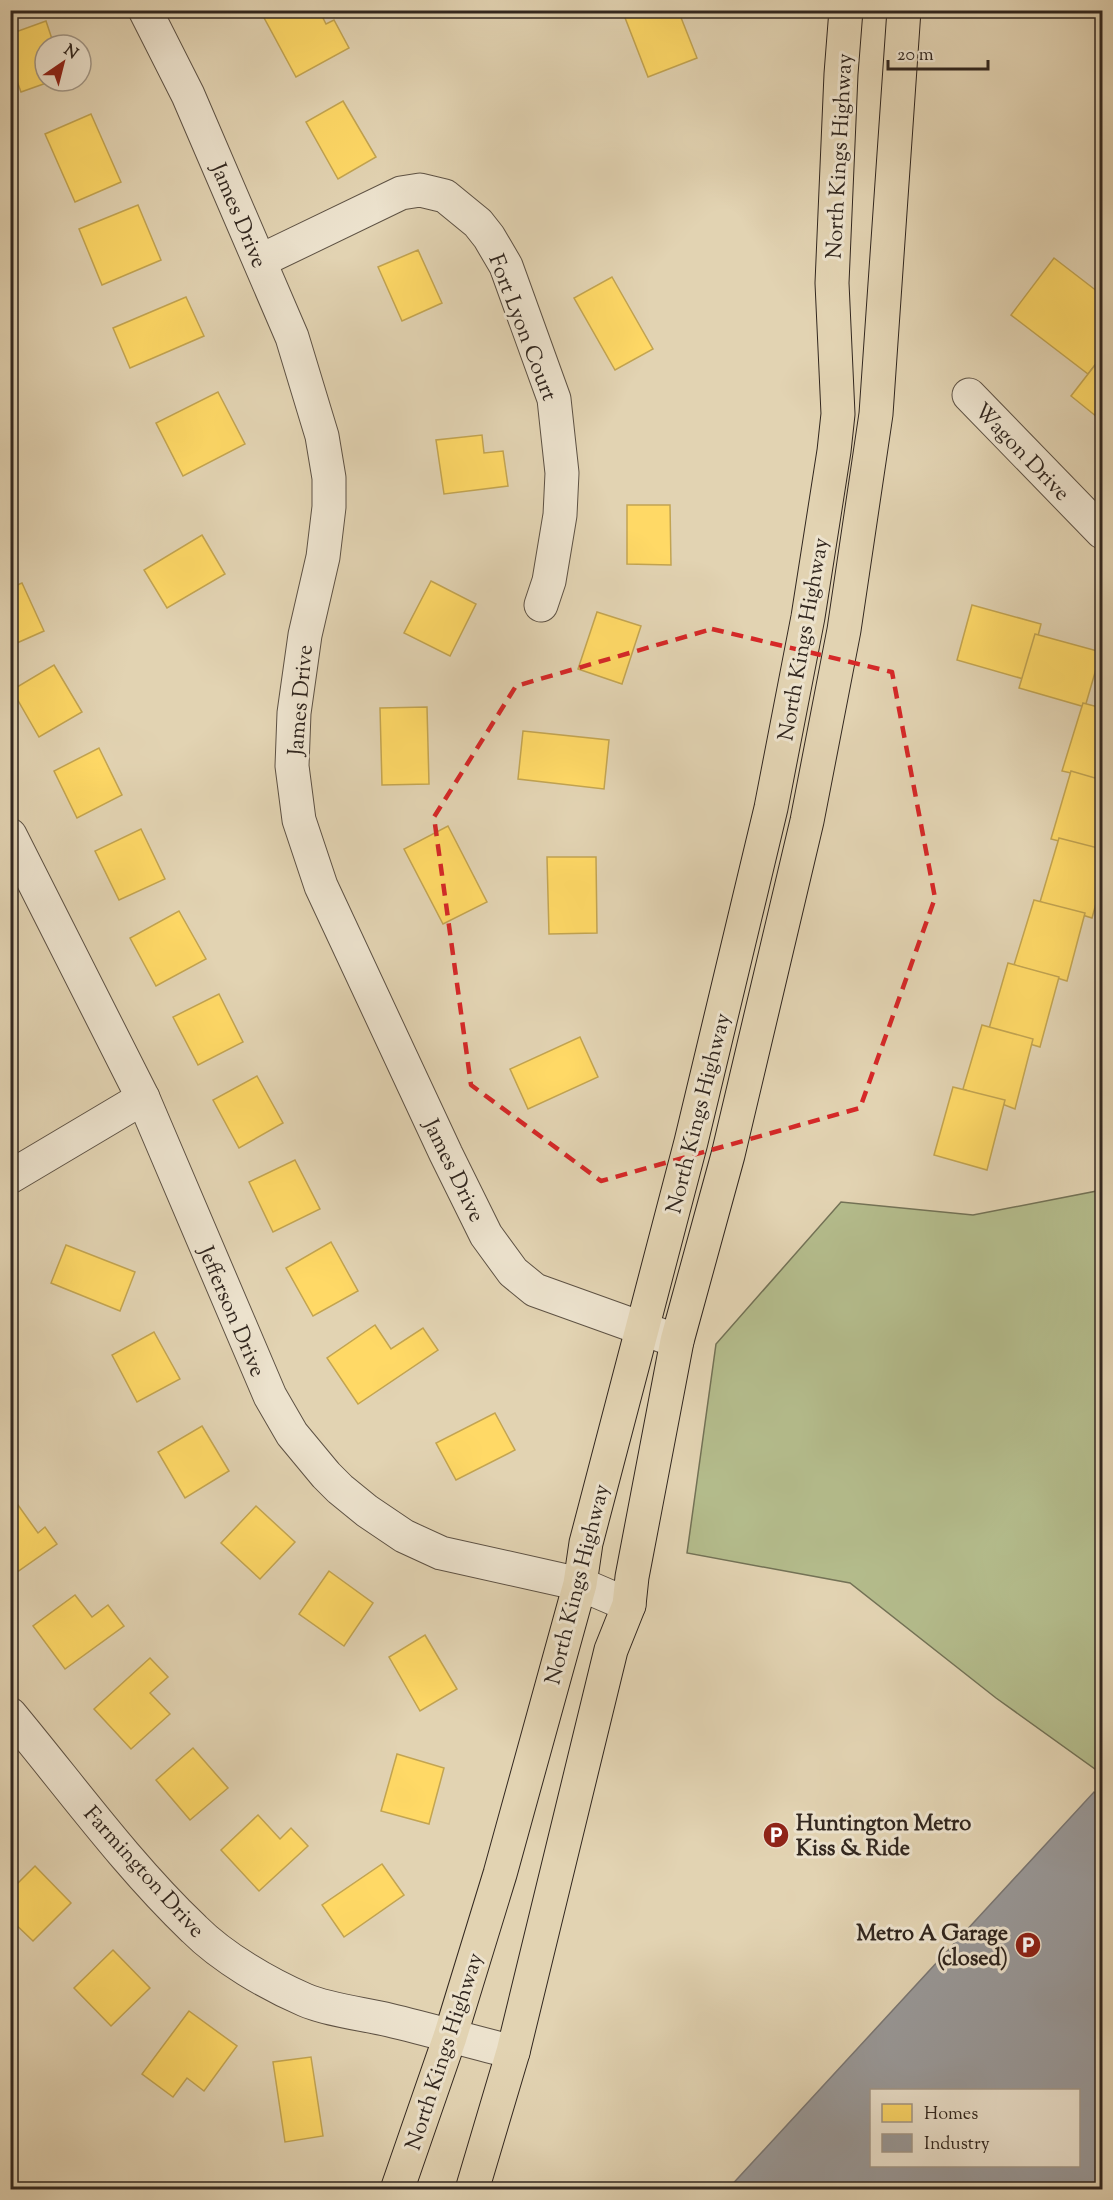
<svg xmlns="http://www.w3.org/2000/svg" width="1113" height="2200" font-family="'Sorts Mill Goudy',serif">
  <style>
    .green { fill: #b4bc8c; stroke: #737256; stroke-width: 1.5 }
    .homes { fill: #ffd966; stroke: #c2a451; stroke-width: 1.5 }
    .industry { fill: #999; stroke: #7a7774; stroke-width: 1.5; fill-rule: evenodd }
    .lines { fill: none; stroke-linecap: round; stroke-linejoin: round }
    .minor-casing { stroke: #5e5244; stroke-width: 35 }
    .major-casing { stroke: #32271f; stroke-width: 35 }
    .minor { stroke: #ece2cd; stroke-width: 33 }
    .major { stroke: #e2d3b2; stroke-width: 33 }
    .marked { fill: none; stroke: #d62828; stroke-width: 4.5; stroke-dasharray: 12 8; stroke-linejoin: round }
    .labels { text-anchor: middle; stroke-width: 6; stroke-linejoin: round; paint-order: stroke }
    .street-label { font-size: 22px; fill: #32271f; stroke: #ece2cd }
    .poi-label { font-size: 22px; font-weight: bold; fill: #32271f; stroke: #ece2cd; text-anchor: start }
  </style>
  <rect width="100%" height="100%" fill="#e2d3b2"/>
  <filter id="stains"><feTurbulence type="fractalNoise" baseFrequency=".00333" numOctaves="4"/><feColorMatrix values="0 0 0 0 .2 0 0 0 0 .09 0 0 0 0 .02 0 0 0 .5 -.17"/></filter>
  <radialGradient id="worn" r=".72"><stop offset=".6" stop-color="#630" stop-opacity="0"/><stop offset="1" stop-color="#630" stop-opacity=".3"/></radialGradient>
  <polygon class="green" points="1102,1190 1102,1774 996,1698 850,1583 687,1553 716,1344 841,1202 973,1215"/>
  <g class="homes">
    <polygon points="269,10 319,10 326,24 334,20 349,48 296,77 262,14"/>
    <polygon points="622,10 678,10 697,58 648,77"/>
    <polygon points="46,21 54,45 45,45 45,81 52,81 21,92 10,62 10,34"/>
    <polygon points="343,101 376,157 338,179 306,122"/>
    <polygon points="91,114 121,182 75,202 45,134"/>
    <polygon points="138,205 161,260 102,285 79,229"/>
    <polygon points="418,250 442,303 402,321 378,267"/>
    <polygon points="1054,258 1102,295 1102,356 1088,374 1011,315"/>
    <polygon points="612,277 653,349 615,370 574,298"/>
    <polygon points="186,297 204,336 130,368 113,328"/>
    <polygon points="1102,356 1102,421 1071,396"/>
    <polygon points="218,392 245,444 183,476 156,423"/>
    <polygon points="482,435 484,453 503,451 508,486 444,494 436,440"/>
    <polygon points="627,505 670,505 671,565 627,564"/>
    <polygon points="202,535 225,574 167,608 144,570"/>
    <polygon points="431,581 476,604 450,656 404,633"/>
    <polygon points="22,583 44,631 10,646 10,588"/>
    <polygon points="972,605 1041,624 1027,680 957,660"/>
    <polygon points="597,612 641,626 622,684 578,669"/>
    <polygon points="1035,634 1101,652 1085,707 1019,688"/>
    <polygon points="54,665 82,712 39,737 12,690"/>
    <polygon points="1083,703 1102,708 1102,780 1062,771"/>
    <polygon points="427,707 429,784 382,785 380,708"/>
    <polygon points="523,731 609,740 604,789 518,779"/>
    <polygon points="99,748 122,795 77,818 54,771"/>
    <polygon points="1071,771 1102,780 1102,852 1051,839"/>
    <polygon points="448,826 487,902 443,924 404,849"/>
    <polygon points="141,829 165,879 119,900 95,851"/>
    <polygon points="1059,838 1102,849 1102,882 1092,918 1040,902"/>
    <polygon points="547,857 596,857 597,933 549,934"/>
    <polygon points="1034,900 1085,913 1067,981 1014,965"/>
    <polygon points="179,911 206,959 156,986 130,938"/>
    <polygon points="1008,963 1059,977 1040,1047 988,1032"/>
    <polygon points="219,994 243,1042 198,1065 173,1017"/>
    <polygon points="982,1025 1033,1039 1015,1109 963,1089"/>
    <polygon points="580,1037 598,1077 528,1109 510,1069"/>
    <polygon points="257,1076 283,1123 239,1148 213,1100"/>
    <polygon points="953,1087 1005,1100 987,1170 934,1155"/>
    <polygon points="295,1160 320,1209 273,1232 249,1182"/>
    <polygon points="331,1242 358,1291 313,1316 286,1268"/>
    <polygon points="66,1245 135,1272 120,1311 51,1283"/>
    <polygon points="375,1325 391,1349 423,1328 438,1350 358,1404 327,1358"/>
    <polygon points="154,1332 180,1379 137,1402 112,1355"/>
    <polygon points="495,1413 515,1450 456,1480 436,1443"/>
    <polygon points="202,1426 229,1471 185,1498 158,1452"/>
    <polygon points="18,1505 38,1533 45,1527 57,1544 10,1577 10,1511"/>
    <polygon points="256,1506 295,1542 260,1579 221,1543"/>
    <polygon points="329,1571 373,1603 344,1646 299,1614"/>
    <polygon points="75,1595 92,1617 108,1605 124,1626 65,1669 33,1626"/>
    <polygon points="425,1635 457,1689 420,1711 389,1657"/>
    <polygon points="150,1658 168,1677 150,1693 170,1714 131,1749 94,1709"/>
    <polygon points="193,1748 228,1788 190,1820 156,1780"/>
    <polygon points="397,1754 444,1768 429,1824 381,1811"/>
    <polygon points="258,1815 280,1839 291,1828 308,1846 259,1891 221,1850"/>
    <polygon points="382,1864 404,1895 344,1937 322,1905"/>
    <polygon points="35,1866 71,1903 33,1941 10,1919 10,1891"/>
    <polygon points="113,1950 150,1988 111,2026 74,1988"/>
    <polygon points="189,2011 237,2046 204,2091 187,2078 173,2097 142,2074"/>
    <polygon points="311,2057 323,2136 285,2142 273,2062"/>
  </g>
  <path class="industry" d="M1094 1792 1102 1800V2190H727ZM872 2090H1078V2166H872Z"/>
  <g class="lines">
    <defs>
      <g id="minor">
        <polyline points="145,10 188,95 292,337 322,436 329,478 329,507 323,557 305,635 294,713 292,766 299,820 321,886 446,1154 486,1235 513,1272 535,1290 677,1341"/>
        <polyline points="260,261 401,193 420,190 445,196 478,223 489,237 506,266 554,399 562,473 560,515 549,581 541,605"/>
        <polyline points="969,395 1102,532"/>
        <polyline points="10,835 143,1098 270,1396 292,1434 326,1475 340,1489 367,1511 404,1536 441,1553 580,1584 629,1605"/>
        <polyline points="10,1177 143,1098"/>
        <path d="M10 1714C70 1786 126 1864 194 1929 223 1958 268 1984 305 2000 328 2010 364 2014 389 2020 431 2030 472 2042 513 2052"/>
      </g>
      <g id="major">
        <polyline points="397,2190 450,2037 500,1874 580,1584 586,1543 691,1142 771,808 808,617 834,451 838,414 832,283 841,74 846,10"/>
        <polyline points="472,2190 513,2052 611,1650 629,1605 632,1577 677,1341 728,1155 807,821 844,630 876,414 904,10"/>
      </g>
    </defs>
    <use href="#minor" class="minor-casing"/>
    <use href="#major" class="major-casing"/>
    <use href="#minor" class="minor"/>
    <use href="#major" class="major"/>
  </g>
  <path class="marked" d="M712 629 892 672 935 898 860 1108 601 1181 471 1085 434 817 516 686Z"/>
  <defs>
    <symbol id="parking-disc" viewBox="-11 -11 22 22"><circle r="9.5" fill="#8f2418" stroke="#ece2cd"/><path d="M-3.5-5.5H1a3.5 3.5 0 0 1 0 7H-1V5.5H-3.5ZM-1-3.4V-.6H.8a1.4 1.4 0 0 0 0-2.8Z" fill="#fff"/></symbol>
  </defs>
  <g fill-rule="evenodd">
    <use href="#parking-disc" x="761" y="1820" width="30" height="30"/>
    <use href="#parking-disc" x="1013" y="1930" width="30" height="30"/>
  </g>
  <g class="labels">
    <g class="street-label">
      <text transform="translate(838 156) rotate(-87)" y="8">North Kings Highway</text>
      <text transform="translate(240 215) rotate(67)" y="8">James Drive</text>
      <text transform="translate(524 327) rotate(69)" y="8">Fort Lyon Court</text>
      <text transform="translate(1023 451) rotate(46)" y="8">Wagon Drive</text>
      <text transform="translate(802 639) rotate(-80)" y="8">North Kings Highway</text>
      <text transform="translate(299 700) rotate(-85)" y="8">James Drive</text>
      <text transform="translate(697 1113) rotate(-76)" y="8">North Kings Highway</text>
      <text transform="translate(455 1170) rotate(64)" y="8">James Drive</text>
      <text transform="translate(233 1311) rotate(67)" y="8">Jefferson Drive</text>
      <text transform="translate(576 1584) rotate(-76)" y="8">North Kings Highway</text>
      <text transform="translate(145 1871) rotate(48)" y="8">Farmington Drive</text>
      <text transform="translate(443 2051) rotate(-72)" y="8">North Kings Highway</text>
    </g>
    <g class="poi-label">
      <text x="796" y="1830">Huntington Metro<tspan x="796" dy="25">Kiss &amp; Ride</tspan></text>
      <text x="1008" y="1940" text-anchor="end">Metro A Garage<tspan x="1008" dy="25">(closed)</tspan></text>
    </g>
  </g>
  <rect width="1113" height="2200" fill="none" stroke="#e2d3b2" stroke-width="36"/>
  <rect x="12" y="12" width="1089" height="2176" fill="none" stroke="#32271f" stroke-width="3"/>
  <rect x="18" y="18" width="1077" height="2164" fill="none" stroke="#32271f" stroke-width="1.5"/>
  <rect x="870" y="2089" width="210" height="78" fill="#ece2cd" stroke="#a29787" stroke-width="1.5"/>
  <rect x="882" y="2104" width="30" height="18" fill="#ffd966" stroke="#a29787" stroke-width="1.5"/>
  <text x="924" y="2119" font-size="18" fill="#32271f">Homes</text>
  <rect x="882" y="2134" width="30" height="18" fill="#999999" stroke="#a29787" stroke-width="1.5"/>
  <text x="924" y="2149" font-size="18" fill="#32271f">Industry</text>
  <g transform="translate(63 63) rotate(35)"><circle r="28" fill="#ece2cd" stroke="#a29787" stroke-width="1.5"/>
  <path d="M0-4.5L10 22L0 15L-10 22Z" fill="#8f2418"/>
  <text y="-9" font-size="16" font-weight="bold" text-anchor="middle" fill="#32271f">N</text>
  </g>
  <path d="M888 60v9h100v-9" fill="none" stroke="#32271f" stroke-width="3"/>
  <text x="897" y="60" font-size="18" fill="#32271f" stroke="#ece2cd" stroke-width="4.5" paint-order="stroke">20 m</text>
  <rect width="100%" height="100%" filter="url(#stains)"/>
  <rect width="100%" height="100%" fill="url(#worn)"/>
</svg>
